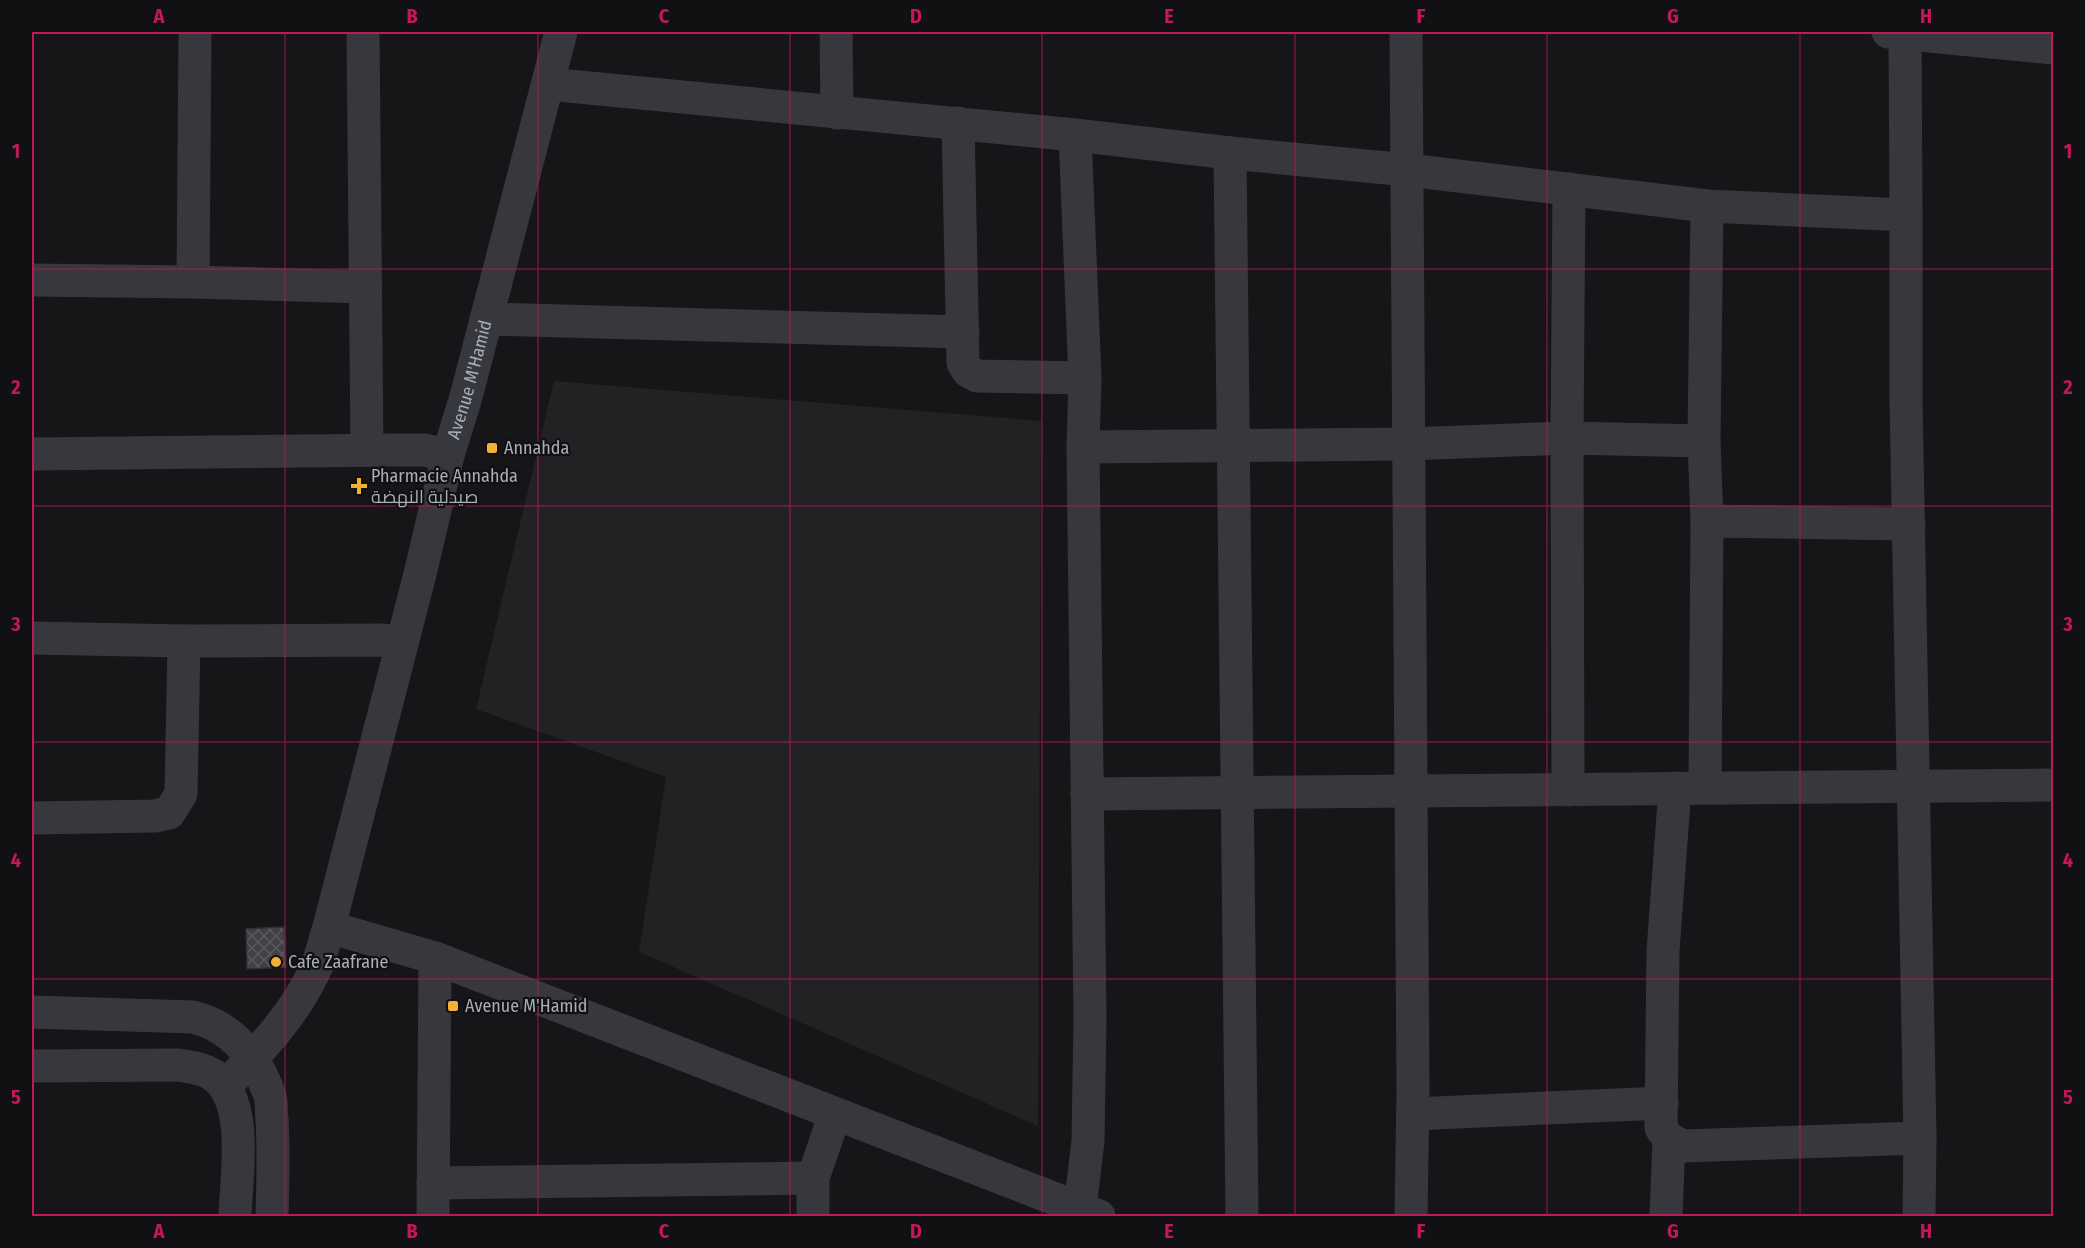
<svg xmlns="http://www.w3.org/2000/svg" width="2085" height="1248" font-family="'Fira Sans Condensed',Cairo,sans-serif">
  <style>
    .built { fill: #222225 }
    .building { fill: url(#building-cross-hatch); stroke: #303034; stroke-width: 1.5 }
    .lines { fill: none; stroke-linecap: round; stroke-linejoin: round }
    .minor { stroke: #37383d; stroke-width: 33 }
    .grid { fill: none; stroke: #c2185b; stroke-width: 1.5; stroke-opacity: 0.55 }
    .poi-dot { fill: #f2b134; stroke: #111113; stroke-width: 2 }
    .labels { text-anchor: middle; stroke-width: 4.5; stroke-linejoin: round; paint-order: stroke }
    .street-label { font-size: 18px; fill: #a8adb8; stroke: #111113 }
    .poi-label { font-size: 18px; fill: #a8adb8; stroke: #111113; text-anchor: start }
    .neatline { fill: none; stroke: #c2185b; stroke-width: 2 }
    .grid-label { font-size: 20px; text-anchor: middle; font-weight: bold; fill: #c2185b }
  </style>
  <defs>
    <pattern id="building-cross-hatch" width="8" height="8" patternUnits="userSpaceOnUse" patternTransform="scale(1.5)"><rect width="8" height="8" fill="#404145"/><path d="M0 0l8 8M0 8l8-8" fill="none" stroke="#595a5e"/></pattern>
  </defs>
  <rect width="100%" height="100%" fill="#161618"/>
  <polygon class="built" points="554,381 1041,421 1038,1126 639,952 666,777 476,709"/>
  <polygon class="building" points="284,927 286,967 247,969 246,929"/>
  <g class="lines">
    <g class="minor">
      <polyline points="363,32 367,450"/>
      <polyline points="836,32 837,113"/>
      <polyline points="1406,32 1413,1092 1411,1216"/>
      <polyline points="1888,32 2054,48"/>
      <polyline points="1905,32 1906,215"/>
      <polyline points="548,84 1075,135 1230,153 1408,170 1707,206 1906,215 1906,400 1920,1138 1919,1216"/>
      <polyline points="958,123 963,363 968,371 977,376 1085,378"/>
      <polyline points="1075,135 1085,378 1083,447 1090,1017 1088,1141 1080,1208"/>
      <polyline points="1230,153 1242,1216"/>
      <polyline points="32,280 193,282 365,287"/>
      <polyline points="193,282 195,32"/>
      <polyline points="486,319 963,332"/>
      <polyline points="1704,441 1707,521 1909,524"/>
      <polyline points="1083,447 1408,444 1567,438 1704,441 1707,206"/>
      <polyline points="32,454 395,450 424,450 448,455"/>
      <polyline points="32,638 184,641 381,640 402,642"/>
      <polyline points="1675,788 1663,951 1661,1128 1669,1139 1683,1146 1920,1138"/>
      <polyline points="1705,788 1707,521"/>
      <polyline points="1568,790 1567,438 1569,189"/>
      <polyline points="1087,794 2054,785"/>
      <polyline points="32,818 155,816 169,813 181,794 184,641"/>
      <polyline points="329,927 435,958 1099,1216"/>
      <path d="M32 1012 193 1017C233 1027 257 1058 270 1096 272 1103 271 1112 272 1119 274 1152 273 1184 272 1216"/>
      <path d="M32 1066 178 1065C190 1067 202 1068 213 1075 250 1100 236 1178 235 1216"/>
      <path id="s1" d="M225 1086C261 1050 298 1011 318 963 322 952 325 939 329 927L420 574 448 455 466 397 561 32"/>
      <polyline points="1413,1114 1662,1103"/>
      <polyline points="433,1183 813,1178"/>
      <polyline points="433,1216 435,958"/>
      <polyline points="813,1216 813,1178 835,1114"/>
      <polyline points="1666,1216 1669,1139"/>
    </g>
  </g>
  <path class="grid" d="M285 32V1216M538 32V1216M790 32V1216M1042 32V1216M1295 32V1216M1547 32V1216M1800 32V1216M32 269H2054M32 506H2054M32 742H2054M32 979H2054"/>
  <g class="poi-dot">
    <rect x="486" y="442" width="12" height="12" rx="3"/>
    <path d="M356 477h6v6h6v6h-6v6h-6v-6h-6v-6h6z"/>
    <circle cx="276" cy="962" r="6"/>
    <rect x="447" y="1000" width="12" height="12" rx="3"/>
  </g>
  <g class="labels">
    <g class="street-label">
      <text dy="6" stroke="none"><textPath href="#s1" startOffset="758">Avenue M'Hamid</textPath></text>
    </g>
    <g class="poi-label">
      <text x="504" y="454">Annahda</text>
      <text x="371" y="482">Pharmacie Annahda<tspan x="371" dy="21">صيدلية النهضة</tspan></text>
      <text x="288" y="968">Cafe Zaafrane</text>
      <text x="465" y="1012">Avenue M'Hamid</text>
    </g>
  </g>
  <rect width="2085" height="1248" fill="none" stroke="#111113" stroke-width="66"/>
  <rect x="33" y="33" width="2019" height="1182" class="neatline"/>
  <g class="grid-label">
    <text x="159" y="23">A</text>
    <text x="412" y="23">B</text>
    <text x="664" y="23">C</text>
    <text x="916" y="23">D</text>
    <text x="1169" y="23">E</text>
    <text x="1421" y="23">F</text>
    <text x="1673" y="23">G</text>
    <text x="1926" y="23">H</text>
    <text x="16" y="158">1</text>
    <text x="2068" y="158">1</text>
    <text x="16" y="394">2</text>
    <text x="2068" y="394">2</text>
    <text x="16" y="631">3</text>
    <text x="2068" y="631">3</text>
    <text x="16" y="867">4</text>
    <text x="2068" y="867">4</text>
    <text x="16" y="1104">5</text>
    <text x="2068" y="1104">5</text>
    <text x="159" y="1238">A</text>
    <text x="412" y="1238">B</text>
    <text x="664" y="1238">C</text>
    <text x="916" y="1238">D</text>
    <text x="1169" y="1238">E</text>
    <text x="1421" y="1238">F</text>
    <text x="1673" y="1238">G</text>
    <text x="1926" y="1238">H</text>
  </g>
</svg>
